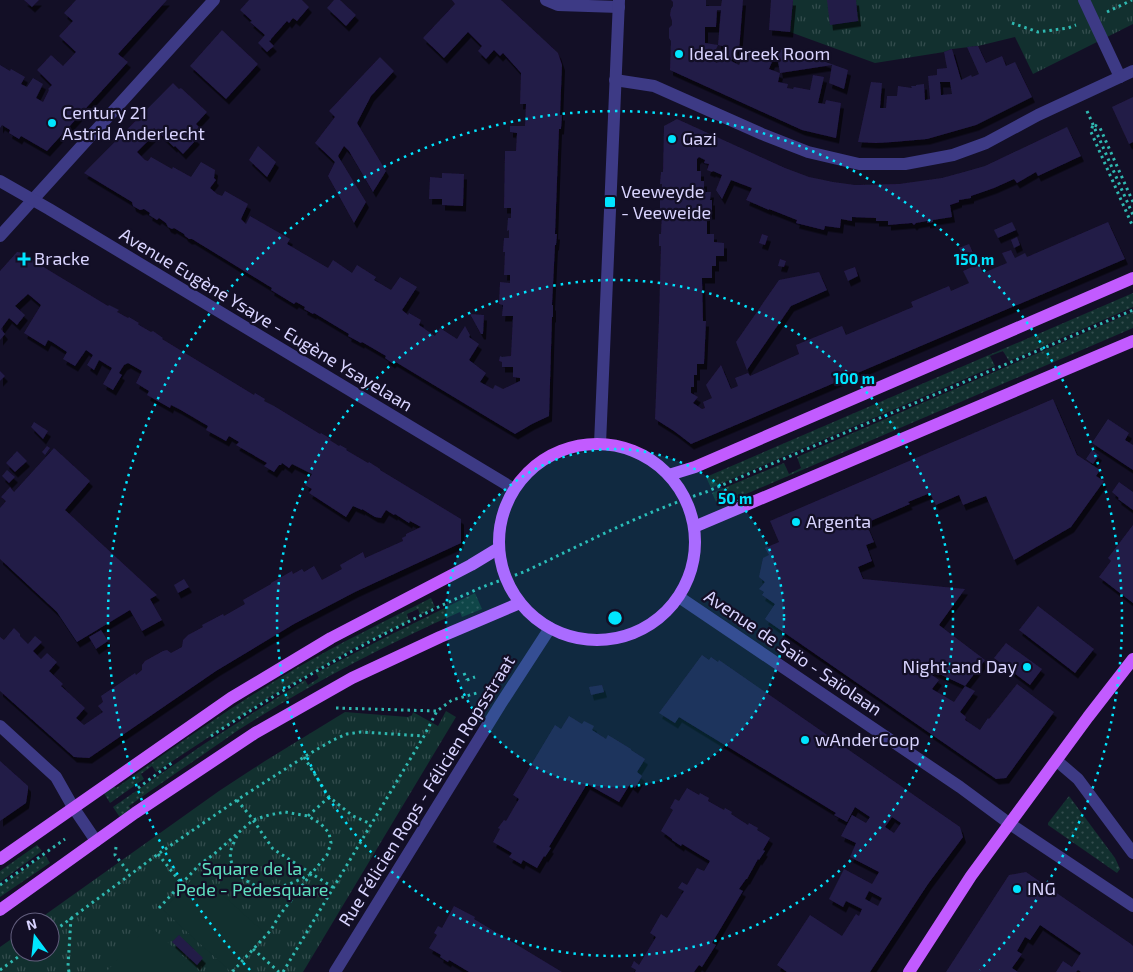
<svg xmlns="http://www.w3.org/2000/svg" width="1133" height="972" font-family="'Exo 2',sans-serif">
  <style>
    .grass { fill: url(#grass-dots) }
    .park { fill: url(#park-tufts) }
    .pitch { fill: #12302f }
    .building { fill: #241b47; fill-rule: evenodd; filter: url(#shadow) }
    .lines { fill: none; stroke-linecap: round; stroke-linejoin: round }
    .path { stroke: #2fb8b0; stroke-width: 3; stroke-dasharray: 2.5 4; stroke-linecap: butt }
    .pedestrian { stroke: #3d3a85; stroke-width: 12 }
    .minor { stroke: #3d3a85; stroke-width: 12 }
    .tertiary { stroke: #3d3a85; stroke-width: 12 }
    .primary { stroke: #c25bff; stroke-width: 12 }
    .ring { fill: none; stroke: #00e5ff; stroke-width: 2.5; stroke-dasharray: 2.5 5 }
    .poi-dot { fill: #00e5ff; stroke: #130f26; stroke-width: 2 }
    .labels { text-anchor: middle; stroke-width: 4.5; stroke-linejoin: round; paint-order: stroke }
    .poi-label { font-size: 18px; fill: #d9d4ff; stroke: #130f26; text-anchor: start }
    .street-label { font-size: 18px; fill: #d9d4ff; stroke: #130f26 }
    .park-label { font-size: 18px; fill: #5fe0c0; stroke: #130f26 }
    .centre { fill: #00e5ff; stroke: #130f26; stroke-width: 2.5 }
    .ring-label { font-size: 15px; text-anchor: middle; font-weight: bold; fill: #00e5ff; stroke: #130f26; stroke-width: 4.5; stroke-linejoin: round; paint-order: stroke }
  </style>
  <defs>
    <pattern id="grass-dots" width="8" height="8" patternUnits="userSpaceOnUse" patternTransform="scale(1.25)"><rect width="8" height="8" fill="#12302f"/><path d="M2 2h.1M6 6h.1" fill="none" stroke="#344d4e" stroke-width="1.8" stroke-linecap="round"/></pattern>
    <pattern id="park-tufts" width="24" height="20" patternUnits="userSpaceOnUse" patternTransform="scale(1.25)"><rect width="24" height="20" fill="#12302f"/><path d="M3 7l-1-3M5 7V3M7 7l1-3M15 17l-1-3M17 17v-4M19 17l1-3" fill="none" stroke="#344d4e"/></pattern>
    <filter id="shadow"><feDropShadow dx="3" dy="5.5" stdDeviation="0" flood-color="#0009"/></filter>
  </defs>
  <rect width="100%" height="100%" fill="#130f26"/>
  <g class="grass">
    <polygon points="1133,293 1133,307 1009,361 1003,351 990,356 995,366 711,488 706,477"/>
    <polygon points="1133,312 1133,328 718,506 712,493 784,463 789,474 801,468 797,457"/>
    <path d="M475 593 482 609 462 617 460 612C387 644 316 681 248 724 233 733 219 744 204 754 179 771 154 788 129 806L132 811 121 819 113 807 204 744 305 680 308 685 319 678 316 673 386 637Z"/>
    <path d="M431 598 435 607 420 615 418 609 407 614 409 621 356 647 271 696 156 772 152 766 141 774 144 779 110 803 102 790 112 783 116 788C174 747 232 706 293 670 338 644 385 621 431 598Z"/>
    <polygon points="1069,796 1115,858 1120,869 1117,873 1048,825 1048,823"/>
    <polygon points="37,845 42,851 0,882 0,871"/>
    <polygon points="45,855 50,863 0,897 0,886"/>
  </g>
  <g class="park">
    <polygon points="793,0 1133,0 1133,24 1033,74 1015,37 978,46 952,49 944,52 875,63 790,32"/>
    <polygon points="446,711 456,717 303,972 0,972 0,947 20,933 20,952 50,952 50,922 35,922 219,791 265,761 345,712 408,717 412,715 413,712 438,726"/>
  </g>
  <g class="pitch">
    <polygon points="198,873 265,933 230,971 163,910"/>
    <polygon points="149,925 200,972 106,972"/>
  </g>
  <g class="building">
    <polygon points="24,0 39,0 32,7"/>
    <polygon points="76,0 167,0 118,54 128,62 47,151 21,136 19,139 9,133 10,130 2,125 0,128 0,65 10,71 11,69 25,77 21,84 27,87 33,78 43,84 36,98 43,102 49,90 48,89 52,85 37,70 51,55 63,66 76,52 59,36 73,21 64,13"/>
    <polygon points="249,0 302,0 309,7 297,21 293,18 289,23 287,21 271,39 271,40 269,41 274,46 267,52 258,43 265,35 250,22 252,21 240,10"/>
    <polygon points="334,0 340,0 356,15 346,26 327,8"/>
    <polygon points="452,0 501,0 558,53 562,65 560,115 562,115 561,129 559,129 558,154 555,234 557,234 556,245 555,245 552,305 553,305 553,317 552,317 549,416 532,424 515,434 394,361 392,363 385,358 386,356 362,342 361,343 348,336 349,334 314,313 313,314 304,309 305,307 296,302 294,304 271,290 272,288 192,239 189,239 185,236 184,234 174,228 172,229 168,227 166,223 159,218 157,220 149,215 150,213 144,209 140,210 133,206 132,202 84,173 173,83 179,89 181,88 207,112 196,124 199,127 192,135 197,139 183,154 175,146 174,147 154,128 150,133 153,136 137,152 145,160 148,161 151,157 172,169 173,167 191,177 201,162 215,170 214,178 216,180 210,188 217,194 222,196 225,191 248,204 241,219 246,224 250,216 290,239 287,244 328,268 333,260 352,273 357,265 376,277 374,280 391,290 400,277 417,287 402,310 408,315 409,313 421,320 419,325 435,336 440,328 457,339 465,326 470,335 469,337 479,344 469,360 486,373 480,382 493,389 495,385 503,389 520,381 520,378 513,377 513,367 502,367 502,362 499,361 500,356 502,357 511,356 513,316 502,316 503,305 499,304 500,282 510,283 510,275 504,275 505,252 503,252 504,238 509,238 509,230 507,231 508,218 511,218 511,208 504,208 505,151 516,151 517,133 510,132 510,126 525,126 526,104 520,104 521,73 503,53 500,56 494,50 486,59 478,51 482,46 468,32 444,58 423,38 455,4"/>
    <path d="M671 0H706V6H721L722 0H743L739 51 736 50 731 61 739 65 745 52 754 54 786 49 795 51 848 70 844 89 829 83 832 65 780 73 778 61 772 62 769 69 780 73 778 82 788 84 787 88 793 89 794 87 810 90 813 75 824 77 818 103 825 104 826 100 841 103 836 138 802 130 670 70 671 41 669 38V28L672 25V21L670 15 671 9 673 6V2ZM717 10H721L718 45 726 47 722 57 720 56 717 63 711 60 718 45 705 43V27H716Z"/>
    <polygon points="771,0 793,0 790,32 769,30"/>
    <polygon points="827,0 856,0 858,21 830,25"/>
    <polygon points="222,30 258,64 226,99 190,66"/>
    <path d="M978 46 986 63 1002 56 1006 66 1015 62 1032 97 976 125 927 139 893 142 876 143 858 142 871 82 882 83 880 108H886L887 96H897L898 86 912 88 911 86H916V85L924 84 925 100 930 99 928 76 937 75V69L947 68 944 52 952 49 961 80 971 75 972 77 979 74 967 47ZM940 82H950L952 94 941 95Z"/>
    <polygon points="380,57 394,71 371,96 357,123 386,171 373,192 349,151 344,146 338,156 366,202 354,223 328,176 335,162 315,143 335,117 329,111"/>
    <polygon points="1133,97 1133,142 1129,144 1112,107"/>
    <polygon points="677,119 785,168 809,177 833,182 855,185 899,184 942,178 964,172 985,166 1067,127 1081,156 1038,176 1036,172 1017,183 1014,179 994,188 971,196 971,198 959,200 959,202 950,205 952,217 933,220 933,222 927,223 927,221 916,223 914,225 912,223 888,225 888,221 876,221 876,218 852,217 852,221 841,219 840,228 825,226 824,230 796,223 797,220 769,209 769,210 746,200 752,188 731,180 722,199 716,190 722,175 713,171 712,172 707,170 709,164 704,163 705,160 699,157 697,159 697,171 701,171 701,181 704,181 704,192 711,192 710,200 712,200 712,214 707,214 707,234 714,234 714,242 724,243 724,256 716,256 716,266 712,266 712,278 702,278 703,321 706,321 704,364 697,364 697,375 694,375 694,387 691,387 691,393 698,397 693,403 702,409 705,408 703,402 712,398 706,385 721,365 731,389 738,386 735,378 748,373 750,376 799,354 796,345 842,326 846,335 913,307 911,302 949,286 951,291 969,283 963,271 979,264 983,273 1007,263 1002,253 1011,250 1015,258 1025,253 1027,257 1108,222 1125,259 691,444 674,431 655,419 659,319 661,246 659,246 659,234 661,234 662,211 660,211 660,199 662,199 662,184 660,184 661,172 663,172 664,126"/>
    <polygon points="258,146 276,162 267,177 249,160"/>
    <polygon points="442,173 464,174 463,206 442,205 442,199 429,199 430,177 442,178"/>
    <polygon points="1012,222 1016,230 998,238 994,230"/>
    <polygon points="762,234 768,236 765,245 759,243"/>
    <polygon points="1017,237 1020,245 1014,248 1011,240"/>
    <polygon points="969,244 974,255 964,259 959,248"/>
    <polygon points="17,252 24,253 27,257 108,306 109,305 119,310 117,312 119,313 128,318 129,317 139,323 138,324 139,325 151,332 153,331 163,338 162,339 254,395 255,393 265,399 264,401 274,406 320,434 321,433 331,439 330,440 331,441 339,446 340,445 347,449 346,450 368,463 369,462 380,469 380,470 461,519 461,543 355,592 294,624 216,671 89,758 74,757 0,691 0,637 4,640 14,628 20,634 20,636 28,644 35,636 42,642 33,651 41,659 47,653 57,662 49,671 63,684 61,686 85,708 76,718 84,725 103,712 98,706 103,702 101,696 135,673 136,675 142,670 142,665 145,661 163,651 167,650 171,653 182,647 183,640 188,635 203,627 202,625 223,614 224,616 245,604 243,600 271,584 271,583 292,571 293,574 302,569 304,572 314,566 322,580 342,569 340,565 363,552 365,558 403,541 402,538 406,536 406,534 421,527 410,521 409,523 395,514 394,515 386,510 381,518 375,517 362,509 362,510 353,506 346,517 309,493 312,489 305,485 312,474 292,464 289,468 282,463 281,465 279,465 274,472 264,466 267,463 236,445 239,442 229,436 226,441 206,430 208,426 179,409 171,405 170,408 147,395 149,391 136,383 142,371 128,363 124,365 119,373 122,375 113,390 103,384 112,368 99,360 94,370 87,365 93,355 86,350 75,366 63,359 67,352 52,342 48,340 45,346 24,333 41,305 28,294 15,306 25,315 17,325 9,318 1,329 5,334 0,340 0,271"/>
    <polygon points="780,259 786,261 784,267 778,266"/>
    <polygon points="855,267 858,276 848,281 844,271"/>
    <polygon points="819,272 827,290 791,306 747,370 736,342 779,280"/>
    <polygon points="470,314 484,315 483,334 481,334"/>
    <polygon points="0,371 5,376 0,381"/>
    <path d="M1053 399 1077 455 1100 470 1096 476 1104 481 1071 527 1014 560 986 496 963 505 959 495 936 505 930 493 908 502 910 504 866 523 874 542 866 545 872 561 858 567 863 579 965 589 939 625 985 660 965 686 975 691 960 712 966 717 965 720 980 730 988 718 989 719 1017 684 1054 712 1006 778 996 779 766 620 765 619 775 604 762 595 764 592 759 589 765 582 759 577 763 558 769 555 765 548 779 542 770 521ZM931 670 965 686 954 702 932 689 939 680 929 673Z"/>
    <polygon points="1108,419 1129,433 1125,440 1133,445 1133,470 1092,443"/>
    <polygon points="34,422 48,431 43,439 31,427"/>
    <polygon points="47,446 50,448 45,455 42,452"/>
    <polygon points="54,448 90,481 65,510 157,595 150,599 162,620 142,631 130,610 77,642 57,612 0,559 0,508 6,501 1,497 10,487 14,492"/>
    <polygon points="1092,450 1099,455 1093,464 1086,459"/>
    <polygon points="17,451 27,461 15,472 6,463"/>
    <polygon points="7,470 15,477 9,483 2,476"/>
    <polygon points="1119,482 1133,492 1133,510 1118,499 1119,498 1112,492"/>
    <polygon points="1133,525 1133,603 1099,577 1111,561 1108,558"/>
    <polygon points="184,579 189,587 178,593 174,585"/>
    <polygon points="1038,606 1094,649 1075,673 1019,630"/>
    <polygon points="101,630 108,641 96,649 89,637"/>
    <polygon points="1006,643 1042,669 1030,685 994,658"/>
    <path d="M702 655 709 660 711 657 718 662 719 660 960 827 963 837 928 884 870 972H787L777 965 810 915 842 936 856 914 859 916 862 909 846 901 843 907 829 899 844 869 872 884 879 872 850 857 856 843 841 836 852 815 866 823 870 817 855 807 847 822 834 815 836 813 679 717 675 723 659 713ZM892 817 901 823 894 833 885 827ZM869 891 882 898 878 906 865 899Z"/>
    <polygon points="602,685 604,692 591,695 589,687"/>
    <polygon points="569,716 582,724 584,721 594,726 592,730 606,739 608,735 631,749 631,750 645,759 637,772 642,776 635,788 630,784 619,802 587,784 549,847 551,848 545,857 544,856 537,868 523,860 521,864 509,857 512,853 493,842 500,829 498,828 504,820 506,821 519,799 513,795 555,725 561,729"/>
    <polygon points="0,761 28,786 28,790 26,803 0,821"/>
    <polygon points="687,788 699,795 700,793 709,798 708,801 724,810 725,808 732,812 731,814 748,825 749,823 758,828 757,830 770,838 763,850 765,851 759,860 758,859 747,879 746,879 739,889 743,891 712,943 716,945 702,967 699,965 694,972 635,972 636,970 631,967 634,961 639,965 656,937 650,933 661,914 667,918 684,891 678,888 682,882 687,885 697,868 704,871 710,861 682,844 681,846 672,840 672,839 661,831 673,810 670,808 675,799 679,801"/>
    <polygon points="1026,872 1131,944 1133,946 1133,972 1081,972 1078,970 1076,972 1056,972 1063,961 1072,967 1081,953 1040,925 1030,940 1025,937 1017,951 1022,954 1012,968 1018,972 946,972 1009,875"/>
    <polygon points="454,906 475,917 474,919 562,972 469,972 449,960 448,962 440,957 441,955 429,948 437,935 434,933 438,926 442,928"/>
    <polygon points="179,935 203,958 197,965 172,942"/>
  </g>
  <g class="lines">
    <g class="path">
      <polyline points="1107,12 1132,0"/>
      <polyline points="1012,23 1038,32 1068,28 1076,25"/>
      <polyline points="1087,111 1133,215"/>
      <polyline points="1133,202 1100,128 1093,124 1091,132 1133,227"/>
      <polyline points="464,673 467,680"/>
      <polyline points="467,680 475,677"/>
      <polyline points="336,708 437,711"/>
      <path d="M211 736C296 680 387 629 480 588 495 582 511 577 526 571 585 543 644 512 706 492L1133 310"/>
      <polyline points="304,757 329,797 353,816 371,824"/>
      <polyline points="138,788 173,762"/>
      <polyline points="237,800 251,817 273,849 334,888"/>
      <polyline points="308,816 329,797"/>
      <path d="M237 836C235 840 232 846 231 850 226 870 251 888 268 888 283 888 297 881 309 875"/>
      <polyline points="116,847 115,855 130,874"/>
      <polyline points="158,854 181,883"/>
      <polyline points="0,885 65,839"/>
      <polyline points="159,908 199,865 214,854 253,820 269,815 285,812 308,816 321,824 329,833 331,843 327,855 311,874 279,916 271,930 232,972"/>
      <polyline points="50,934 158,854 237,800 304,757 333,740 347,734 361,732 424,736"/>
      <polyline points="253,949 279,972"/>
      <polyline points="0,970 25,952"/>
      <polyline points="69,972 68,966 71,918"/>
      <polyline points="283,972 424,736 437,711 452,700 477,693"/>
    </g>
    <polyline class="pedestrian" points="1084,0 1120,77"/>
    <g class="minor">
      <polyline points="546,0 558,5 619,7"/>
      <polyline points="615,80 654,86 762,134 808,152 859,164 905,164 953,155 986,143 1038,115 1133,71"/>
      <polyline points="0,236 214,0"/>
      <polyline points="600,444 619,0"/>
      <polyline points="679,597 960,787 1010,824 1133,906"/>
      <polyline points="0,726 56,777 73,807 96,841"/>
      <polyline points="1057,761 1078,779 1133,853"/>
      <polyline points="335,972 500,705 550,628"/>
    </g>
    <polyline class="tertiary" points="0,181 49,209 514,489"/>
    <g class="primary">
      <circle cx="597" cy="542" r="98"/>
      <polyline points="669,475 695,467 1133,278"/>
      <polyline points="694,527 1133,341"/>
      <polyline points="0,859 231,698 331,638 471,565 499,548"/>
      <polyline points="0,910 135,813 255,733 352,678 440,637 520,603"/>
      <polyline points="909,972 971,876 1088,717 1133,659"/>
    </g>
  </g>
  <circle cx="615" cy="618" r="169" fill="#00e5ff" fill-opacity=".12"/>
  <g class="ring">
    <circle cx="615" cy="618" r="169"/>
    <circle cx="615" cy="618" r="338"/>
    <path d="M250 970A507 507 0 1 1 980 970"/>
  </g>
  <g class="poi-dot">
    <circle cx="679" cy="54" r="5"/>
    <circle cx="52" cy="123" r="5"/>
    <circle cx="672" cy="139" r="5"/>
    <rect x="604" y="196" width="12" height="12" rx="2.5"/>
    <path d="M21.5 251.5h5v5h5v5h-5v5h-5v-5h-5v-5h5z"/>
    <circle cx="796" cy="522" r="5"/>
    <circle cx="1027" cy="667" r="5"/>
    <circle cx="805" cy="740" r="5"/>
    <circle cx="1017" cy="889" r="5"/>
  </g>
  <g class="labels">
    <g class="poi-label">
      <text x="689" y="60">Ideal Greek Room</text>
      <text x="62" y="119">Century 21<tspan x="62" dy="21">Astrid Anderlecht</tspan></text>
      <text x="682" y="145">Gazi</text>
      <text x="621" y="198">Veeweyde<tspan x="621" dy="21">- Veeweide</tspan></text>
      <text x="34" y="265">Bracke</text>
      <text x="806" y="528">Argenta</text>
      <text x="1017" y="673" text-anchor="end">Night and Day</text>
      <text x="815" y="746">wAnderCoop</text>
      <text x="1027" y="895">ING</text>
    </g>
    <g class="street-label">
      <text transform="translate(266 320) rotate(31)" y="6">Avenue Eugène Ysaye - Eugène Ysayelaan</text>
      <text transform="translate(793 653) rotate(34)" y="6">Avenue de Saïo - Saïolaan</text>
      <text transform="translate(427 791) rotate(-58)" y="6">Rue Félicien Rops - Félicien Ropsstraat</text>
    </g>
    <g class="park-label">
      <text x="252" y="875">Square de la<tspan x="252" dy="21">Pede - Pedesquare</tspan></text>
    </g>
  </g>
  <circle cx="615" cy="618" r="8" class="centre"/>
  <g class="ring-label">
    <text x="974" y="265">150 m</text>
    <text x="854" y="384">100 m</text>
    <text x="735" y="504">50 m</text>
  </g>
  <g transform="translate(35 937) rotate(345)"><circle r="24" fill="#130f26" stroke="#625e7d"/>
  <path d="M0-4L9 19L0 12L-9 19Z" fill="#00e5ff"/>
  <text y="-8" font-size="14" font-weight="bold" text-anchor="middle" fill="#d9d4ff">N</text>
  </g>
</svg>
